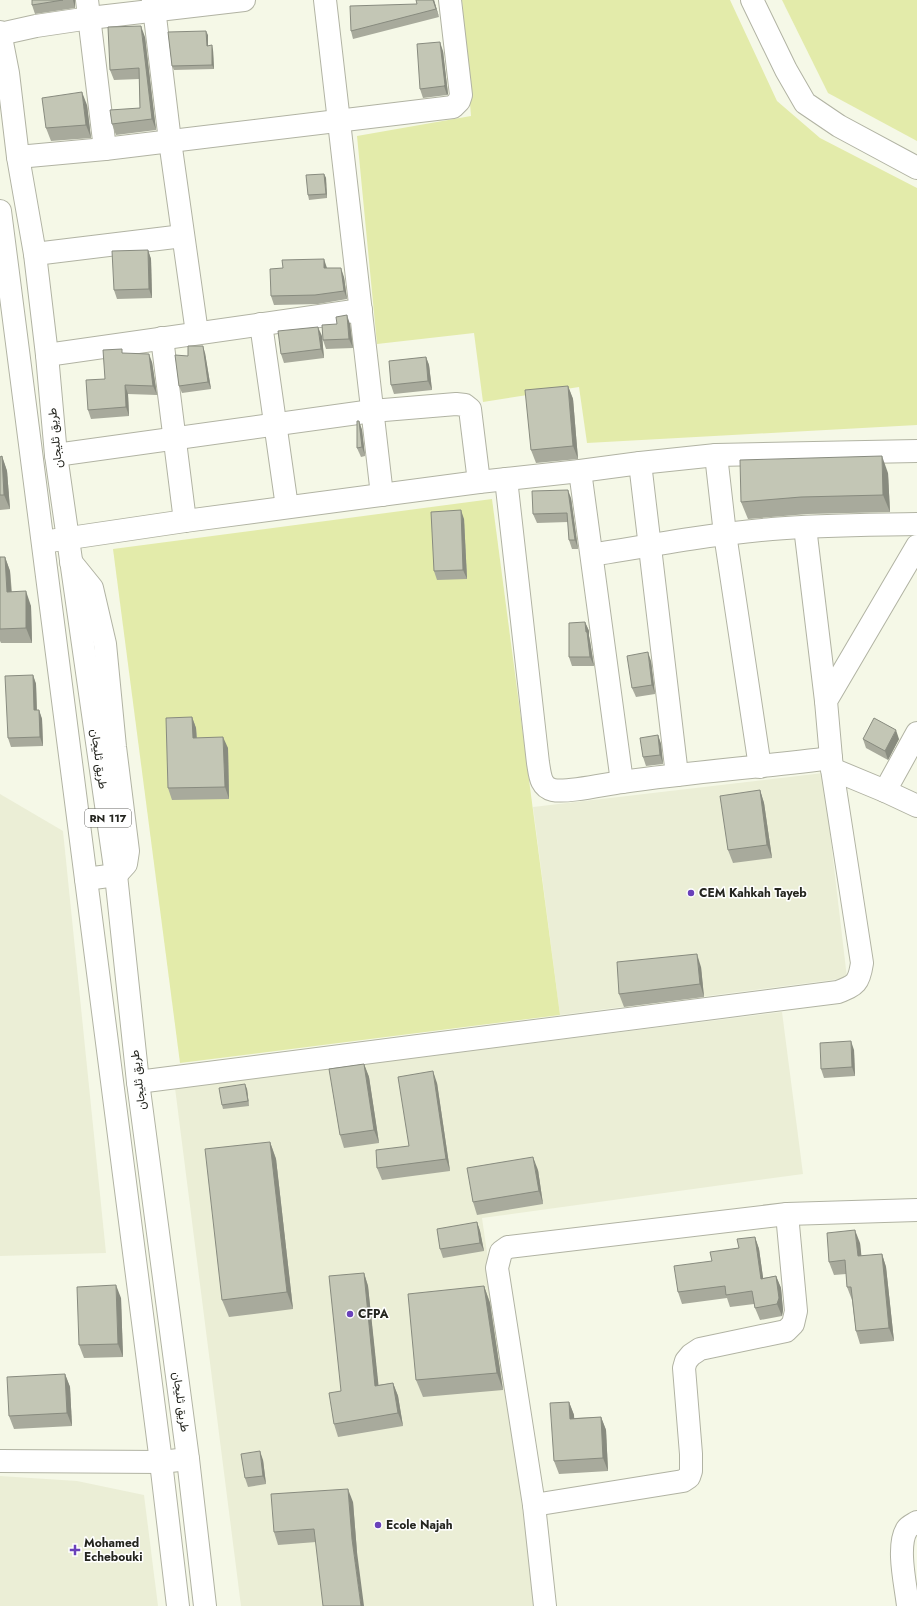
<svg xmlns="http://www.w3.org/2000/svg" width="917" height="1606" font-family="Jost,Vazirmatn,sans-serif">
  <style>
    .built { fill: #ebeed6 }
    .green { fill: #e3ebaa }
    .lines { fill: none; stroke-linecap: round; stroke-linejoin: round }
    .minor-casing { stroke: #b1b3a3; stroke-width: 24 }
    .major-casing { stroke: #b1b3a3; stroke-width: 24 }
    .minor { stroke: #fff; stroke-width: 22 }
    .major { stroke: #fff; stroke-width: 22 }
    .wall { fill: #a8aa9c }
    .shaded-wall { fill: #888b7f }
    .building { fill: #c3c6b5; stroke: #888b7f }
    .poi-dot { fill: #6941ba; stroke: #fff; stroke-width: 1.5 }
    .labels { text-anchor: middle; stroke-width: 3; stroke-linejoin: round; paint-order: stroke }
    .shield { fill: #fff; stroke: #666662; stroke-width: 1 }
    .shield-label { font-size: 11px; font-weight: bold; fill: #24251f }
    .street-label { font-size: 12px; fill: #24251f; stroke: #fff }
    .poi-label { font-size: 12px; font-weight: bold; fill: #24251f; stroke: #fff; text-anchor: start }
  </style>
  <rect width="100%" height="100%" fill="#f5f8e7"/>
  <g class="built">
    <polygon points="823,773 847,978 560,1015 533,807"/>
    <polygon points="0,794 63,831 106,1253 0,1256"/>
    <polygon points="782,1012 803,1174 482,1218 510,1411 535,1606 241,1606 175,1088"/>
    <polygon points="0,1476 77,1481 144,1495 158,1606 0,1606"/>
  </g>
  <g class="green">
    <polygon points="462,0 730,0 777,101 820,138 917,188 917,425 587,443 579,387 483,402 474,333 377,344 357,136 471,116"/>
    <polygon points="782,0 917,0 917,141 828,93"/>
    <polygon points="492,499 560,1015 180,1063 113,549"/>
  </g>
  <g class="lines">
    <defs>
      <g id="minor">
        <polyline points="87,0 105,149"/>
        <polyline points="153,0 170,141 197,333"/>
        <polyline points="325,0 382,495"/>
        <polyline points="0,34 36,26 90,18 244,0"/>
        <polyline points="18,157 105,149 453,107 459,101 461,95 450,0"/>
        <polyline points="35,254 183,236"/>
        <polyline points="261,324 287,507"/>
        <polyline points="162,338 185,521"/>
        <polyline points="47,355 361,310"/>
        <polyline points="56,455 372,411 456,404 465,405 470,409 479,482"/>
        <polyline points="716,455 725,534 760,767"/>
        <polyline points="640,463 677,775"/>
        <polyline points="580,471 622,782"/>
        <path d="M506 479 538 763C540 774 540 787 553 790 567 793 606 784 622 782 692 772 761 767 831 758"/>
        <polyline points="805,527 826,701"/>
        <polyline points="43,542 185,521 479,482 580,471 640,463 716,455 917,451"/>
        <path d="M592 555C651 545 711 534 772 529 820 525 869 525 917 524"/>
        <polyline points="71,562 92,588 105,644 115,747 128,851 126,864 116,875 86,879"/>
        <polyline points="832,769 885,791 917,806"/>
        <polyline points="885,791 917,733"/>
        <path d="M138 1082 838 992C856 985 859 983 862 963L832 769 826 701 917 546"/>
        <polyline points="0,1461 161,1462 188,1459"/>
        <polyline points="534,1505 683,1481 689,1477 691,1471 691,1454 684,1368 686,1361 691,1355 700,1349 786,1331 793,1324 796,1311 787,1214"/>
        <polyline points="545,1606 534,1505 497,1268 501,1252 508,1247 787,1214 917,1210"/>
        <path d="M908 1606C906 1586 896 1546 907 1529 909 1526 914 1524 917 1522"/>
      </g>
      <g id="major">
        <polyline points="752,0 786,70 805,103 839,126 917,168"/>
        <polyline points="0,32 8,73 18,157 35,254 47,355 56,455 116,875 138,1082 188,1459 205,1606"/>
        <polyline points="0,211 161,1462 178,1606"/>
      </g>
    </defs>
    <use href="#minor" class="minor-casing"/>
    <use href="#major" class="major-casing"/>
    <use href="#minor" class="minor"/>
    <use href="#major" class="major"/>
  </g>
  <g class="wall">
    <polygon points="32,0 75,0 75,8 35,14 32,5"/>
    <polygon points="434,0 439,17 353,39 351,31 417,4"/>
    <polygon points="208,35 208,46 213,50 214,69 174,70 172,66"/>
    <polygon points="145,37 156,130 116,135 112,124 140,108 139,79 114,80 110,70"/>
    <polygon points="443,51 448,94 447,95 423,98 420,89"/>
    <polygon points="87,105 91,138 51,141 46,128"/>
    <polygon points="324,174 326,178 327,198 309,200 308,195"/>
    <polygon points="148,250 151,259 152,298 117,299 114,290"/>
    <polygon points="327,268 344,277 347,299 318,304 274,305 271,296"/>
    <polygon points="350,324 353,348 326,349 323,340"/>
    <polygon points="322,336 324,358 284,363 281,354"/>
    <polygon points="123,353 152,362 157,395 128,394 129,416 91,419 88,410 105,379"/>
    <polygon points="205,353 211,389 182,393 179,386 188,356"/>
    <polygon points="426,357 429,365 432,390 394,394 391,385"/>
    <polygon points="568,386 573,399 578,459 536,463 531,450"/>
    <polygon points="359,421 362,430 365,456 361,457 357,448"/>
    <polygon points="2,456 7,471 10,509 0,510 0,457"/>
    <polygon points="888,473 890,512 808,514 748,519 741,502"/>
    <polygon points="571,498 578,549 572,549 569,540 568,522 537,523 533,514"/>
    <polygon points="464,519 467,579 437,580 434,571"/>
    <polygon points="0,557 5,557 10,571 12,592 31,606 32,643 1,643 0,641"/>
    <polygon points="585,622 589,631 589,636 590,641 594,666 572,666 569,657"/>
    <polygon points="651,661 655,694 636,697 632,688"/>
    <polygon points="33,675 36,684 37,710 39,710 42,719 43,746 11,747 8,738"/>
    <polygon points="192,717 196,728 197,738 228,748 229,799 172,800 168,788"/>
    <polygon points="658,735 661,744 663,764 646,766 643,757"/>
    <polygon points="863,739 899,739 888,760 866,748"/>
    <polygon points="760,790 764,803 772,858 733,863 728,850"/>
    <polygon points="701,967 704,997 624,1007 619,994"/>
    <polygon points="854,1050 855,1076 824,1078 821,1069"/>
    <polygon points="364,1064 369,1077 379,1143 344,1148 340,1135"/>
    <polygon points="437,1083 450,1171 382,1180 377,1168 409,1146"/>
    <polygon points="247,1089 249,1106 223,1109 222,1105"/>
    <polygon points="270,1142 276,1159 293,1309 229,1317 222,1300"/>
    <polygon points="538,1170 543,1204 477,1215 473,1202"/>
    <polygon points="477,1222 480,1231 484,1251 443,1258 440,1249"/>
    <polygon points="755,1237 759,1249 763,1278 776,1276 781,1288 783,1310 782,1316 760,1320 755,1308 754,1304 730,1307 727,1298 682,1304 678,1292 712,1261 739,1248"/>
    <polygon points="860,1243 861,1256 882,1254 886,1267 894,1341 860,1344 856,1331 852,1300 847,1287 846,1274 834,1275 829,1262"/>
    <polygon points="364,1273 368,1286 378,1385 393,1383 398,1396 403,1426 338,1437 334,1424 341,1391"/>
    <polygon points="484,1286 490,1303 503,1390 423,1397 416,1380"/>
    <polygon points="121,1298 123,1357 84,1358 79,1345"/>
    <polygon points="65,1374 70,1387 72,1426 14,1429 9,1416"/>
    <polygon points="569,1402 574,1415 574,1418 601,1417 606,1430 608,1471 559,1474 554,1461"/>
    <polygon points="263,1460 266,1484 248,1487 245,1478"/>
    <polygon points="353,1502 357,1552 316,1542 278,1545 274,1532"/>
  </g>
  <g class="shaded-wall">
    <polygon points="73,0 75,0 75,8"/>
    <polygon points="433,0 434,0 439,17 436,9"/>
    <polygon points="141,26 145,37 156,130 152,119"/>
    <polygon points="206,31 208,35 208,50 207,46"/>
    <polygon points="440,42 443,51 448,94 447,95 444,86"/>
    <polygon points="212,45 213,50 214,69 212,65"/>
    <polygon points="82,92 87,105 91,138 86,125"/>
    <polygon points="324,174 326,178 327,198 326,194"/>
    <polygon points="148,250 151,259 152,298 149,289"/>
    <polygon points="324,259 327,268 327,277 324,268"/>
    <polygon points="341,268 344,277 347,299 344,291"/>
    <polygon points="347,315 350,324 353,348 349,339"/>
    <polygon points="318,327 322,336 324,358 321,349"/>
    <polygon points="203,346 205,353 211,389 208,382"/>
    <polygon points="149,354 152,362 157,395 153,386"/>
    <polygon points="426,357 429,365 432,390 428,381"/>
    <polygon points="125,385 128,394 129,416 126,407"/>
    <polygon points="568,386 573,399 578,459 573,446"/>
    <polygon points="359,421 362,430 365,456 362,447"/>
    <polygon points="2,456 7,471 10,509 4,495"/>
    <polygon points="882,456 888,473 890,512 883,495"/>
    <polygon points="568,490 571,498 578,549 575,540"/>
    <polygon points="461,510 464,519 467,579 463,570"/>
    <polygon points="5,557 10,571 12,606 7,592"/>
    <polygon points="26,591 31,606 32,643 26,628"/>
    <polygon points="585,622 589,631 589,636 590,641 594,666 590,657 586,632"/>
    <polygon points="648,652 651,661 655,694 652,685"/>
    <polygon points="33,675 36,684 37,719 34,710"/>
    <polygon points="39,710 42,719 43,746 40,737"/>
    <polygon points="192,717 196,728 197,749 193,738"/>
    <polygon points="896,730 899,739 888,760 885,751"/>
    <polygon points="658,735 661,744 663,764 660,755"/>
    <polygon points="223,737 228,748 229,799 225,787"/>
    <polygon points="760,790 764,803 772,858 767,845"/>
    <polygon points="697,954 701,967 704,997 700,984"/>
    <polygon points="851,1041 854,1050 855,1076 852,1067"/>
    <polygon points="364,1064 369,1077 379,1143 374,1130"/>
    <polygon points="433,1071 437,1083 450,1171 446,1159"/>
    <polygon points="245,1084 247,1089 249,1106 248,1101"/>
    <polygon points="270,1142 276,1159 293,1309 287,1292"/>
    <polygon points="533,1157 538,1170 543,1204 539,1191"/>
    <polygon points="477,1222 480,1231 484,1251 480,1243"/>
    <polygon points="855,1230 860,1243 863,1269 858,1256"/>
    <polygon points="755,1237 759,1249 765,1291 761,1279"/>
    <polygon points="882,1254 886,1267 894,1341 889,1328"/>
    <polygon points="364,1273 368,1286 380,1399 375,1386"/>
    <polygon points="776,1276 781,1288 783,1310 782,1316 777,1304"/>
    <polygon points="116,1285 121,1298 123,1357 118,1344"/>
    <polygon points="484,1286 490,1303 503,1390 497,1373"/>
    <polygon points="65,1374 70,1387 72,1426 67,1413"/>
    <polygon points="393,1383 398,1396 403,1426 398,1413"/>
    <polygon points="569,1402 574,1415 575,1432 570,1419"/>
    <polygon points="601,1417 606,1430 608,1471 603,1458"/>
    <polygon points="260,1451 263,1460 266,1484 263,1476"/>
    <polygon points="348,1489 353,1502 357,1552 364,1606 361,1606 352,1539"/>
  </g>
  <g class="building">
    <polygon points="32,0 63,0 32,5"/>
    <polygon points="416,0 433,0 436,9 351,31 350,6 417,4"/>
    <polygon points="141,26 152,119 112,124 110,110 140,108 139,68 110,70 108,27"/>
    <polygon points="206,31 207,46 212,45 212,65 172,66 168,32"/>
    <polygon points="440,42 445,85 444,86 420,89 417,44"/>
    <polygon points="82,92 86,125 46,128 42,98"/>
    <polygon points="324,174 326,194 308,195 306,175"/>
    <polygon points="148,250 149,289 114,290 112,251"/>
    <polygon points="324,259 324,268 341,268 344,291 315,295 271,296 270,269 283,268 282,260"/>
    <polygon points="347,315 349,339 323,340 322,325 337,324 336,317"/>
    <polygon points="318,327 321,349 281,354 278,331"/>
    <polygon points="188,346 203,346 208,382 179,386 175,355 188,356"/>
    <polygon points="122,349 122,353 149,354 153,386 125,385 126,407 88,410 86,380 105,379 103,350"/>
    <polygon points="426,357 428,381 391,385 389,361"/>
    <polygon points="568,386 573,446 531,450 525,390"/>
    <polygon points="357,421 359,421 362,447 357,448"/>
    <polygon points="2,456 4,495 0,495 0,457"/>
    <polygon points="882,456 883,495 801,497 741,502 740,460"/>
    <polygon points="568,490 575,540 569,540 567,513 533,514 532,491"/>
    <polygon points="461,510 463,570 434,571 431,512"/>
    <polygon points="0,557 5,557 7,592 26,591 26,628 0,629"/>
    <polygon points="585,622 586,632 587,632 590,657 569,657 569,623"/>
    <polygon points="648,652 652,685 632,688 627,656"/>
    <polygon points="33,675 34,710 39,710 40,737 8,738 5,676"/>
    <polygon points="192,717 193,738 223,737 225,787 168,788 166,718"/>
    <polygon points="874,718 896,730 885,751 863,739"/>
    <polygon points="658,735 660,755 643,757 640,738"/>
    <polygon points="760,790 767,845 728,850 720,796"/>
    <polygon points="697,954 700,984 619,994 617,962"/>
    <polygon points="851,1041 852,1067 821,1069 820,1043"/>
    <polygon points="364,1064 374,1130 340,1135 329,1069"/>
    <polygon points="433,1071 446,1159 377,1168 376,1150 409,1146 398,1077"/>
    <polygon points="245,1084 248,1101 222,1105 219,1088"/>
    <polygon points="270,1142 287,1292 222,1300 205,1149"/>
    <polygon points="533,1157 539,1191 473,1202 467,1168"/>
    <polygon points="477,1222 480,1243 440,1249 437,1229"/>
    <polygon points="855,1230 858,1256 882,1254 889,1328 856,1331 851,1287 847,1287 845,1260 829,1262 827,1233"/>
    <polygon points="755,1237 761,1279 776,1276 779,1298 777,1304 755,1308 752,1291 726,1295 725,1286 678,1292 674,1266 712,1261 710,1252 739,1248 737,1239"/>
    <polygon points="364,1273 375,1386 393,1383 398,1413 334,1424 329,1393 341,1391 329,1276"/>
    <polygon points="116,1285 118,1344 79,1345 77,1287"/>
    <polygon points="484,1286 497,1373 416,1380 408,1294"/>
    <polygon points="65,1374 67,1413 9,1416 7,1377"/>
    <polygon points="569,1402 570,1419 601,1417 603,1458 554,1461 550,1403"/>
    <polygon points="260,1451 263,1476 245,1478 241,1454"/>
    <polygon points="348,1489 352,1539 361,1606 323,1606 314,1529 274,1532 271,1494"/>
  </g>
  <g class="poi-dot">
    <circle cx="691" cy="893" r="4"/>
    <circle cx="350" cy="1314" r="4"/>
    <circle cx="378" cy="1525" r="4"/>
    <path d="M73 1544h4v4h4v4h-4v4h-4v-4h-4v-4h4z"/>
  </g>
  <g class="labels">
    <rect class="shield" x="85" y="809" width="46" height="18" rx="3"/>
    <g class="shield-label">
      <text x="108" y="822">RN 117</text>
    </g>
    <g class="street-label">
      <text transform="translate(55 438) rotate(-96)" y="4">طريق ثليجان</text>
      <text transform="translate(99 759) rotate(82)" y="4">طريق ثليجان</text>
      <text transform="translate(138 1080) rotate(-97)" y="4">طريق ثليجان</text>
      <text transform="translate(181 1402) rotate(82)" y="4">طريق ثليجان</text>
    </g>
    <g class="poi-label">
      <text x="699" y="897">CEM Kahkah Tayeb</text>
      <text x="358" y="1318">CFPA</text>
      <text x="386" y="1529">Ecole Najah</text>
      <text x="84" y="1547">Mohamed<tspan x="84" dy="14">Echebouki</tspan></text>
    </g>
  </g>
</svg>
